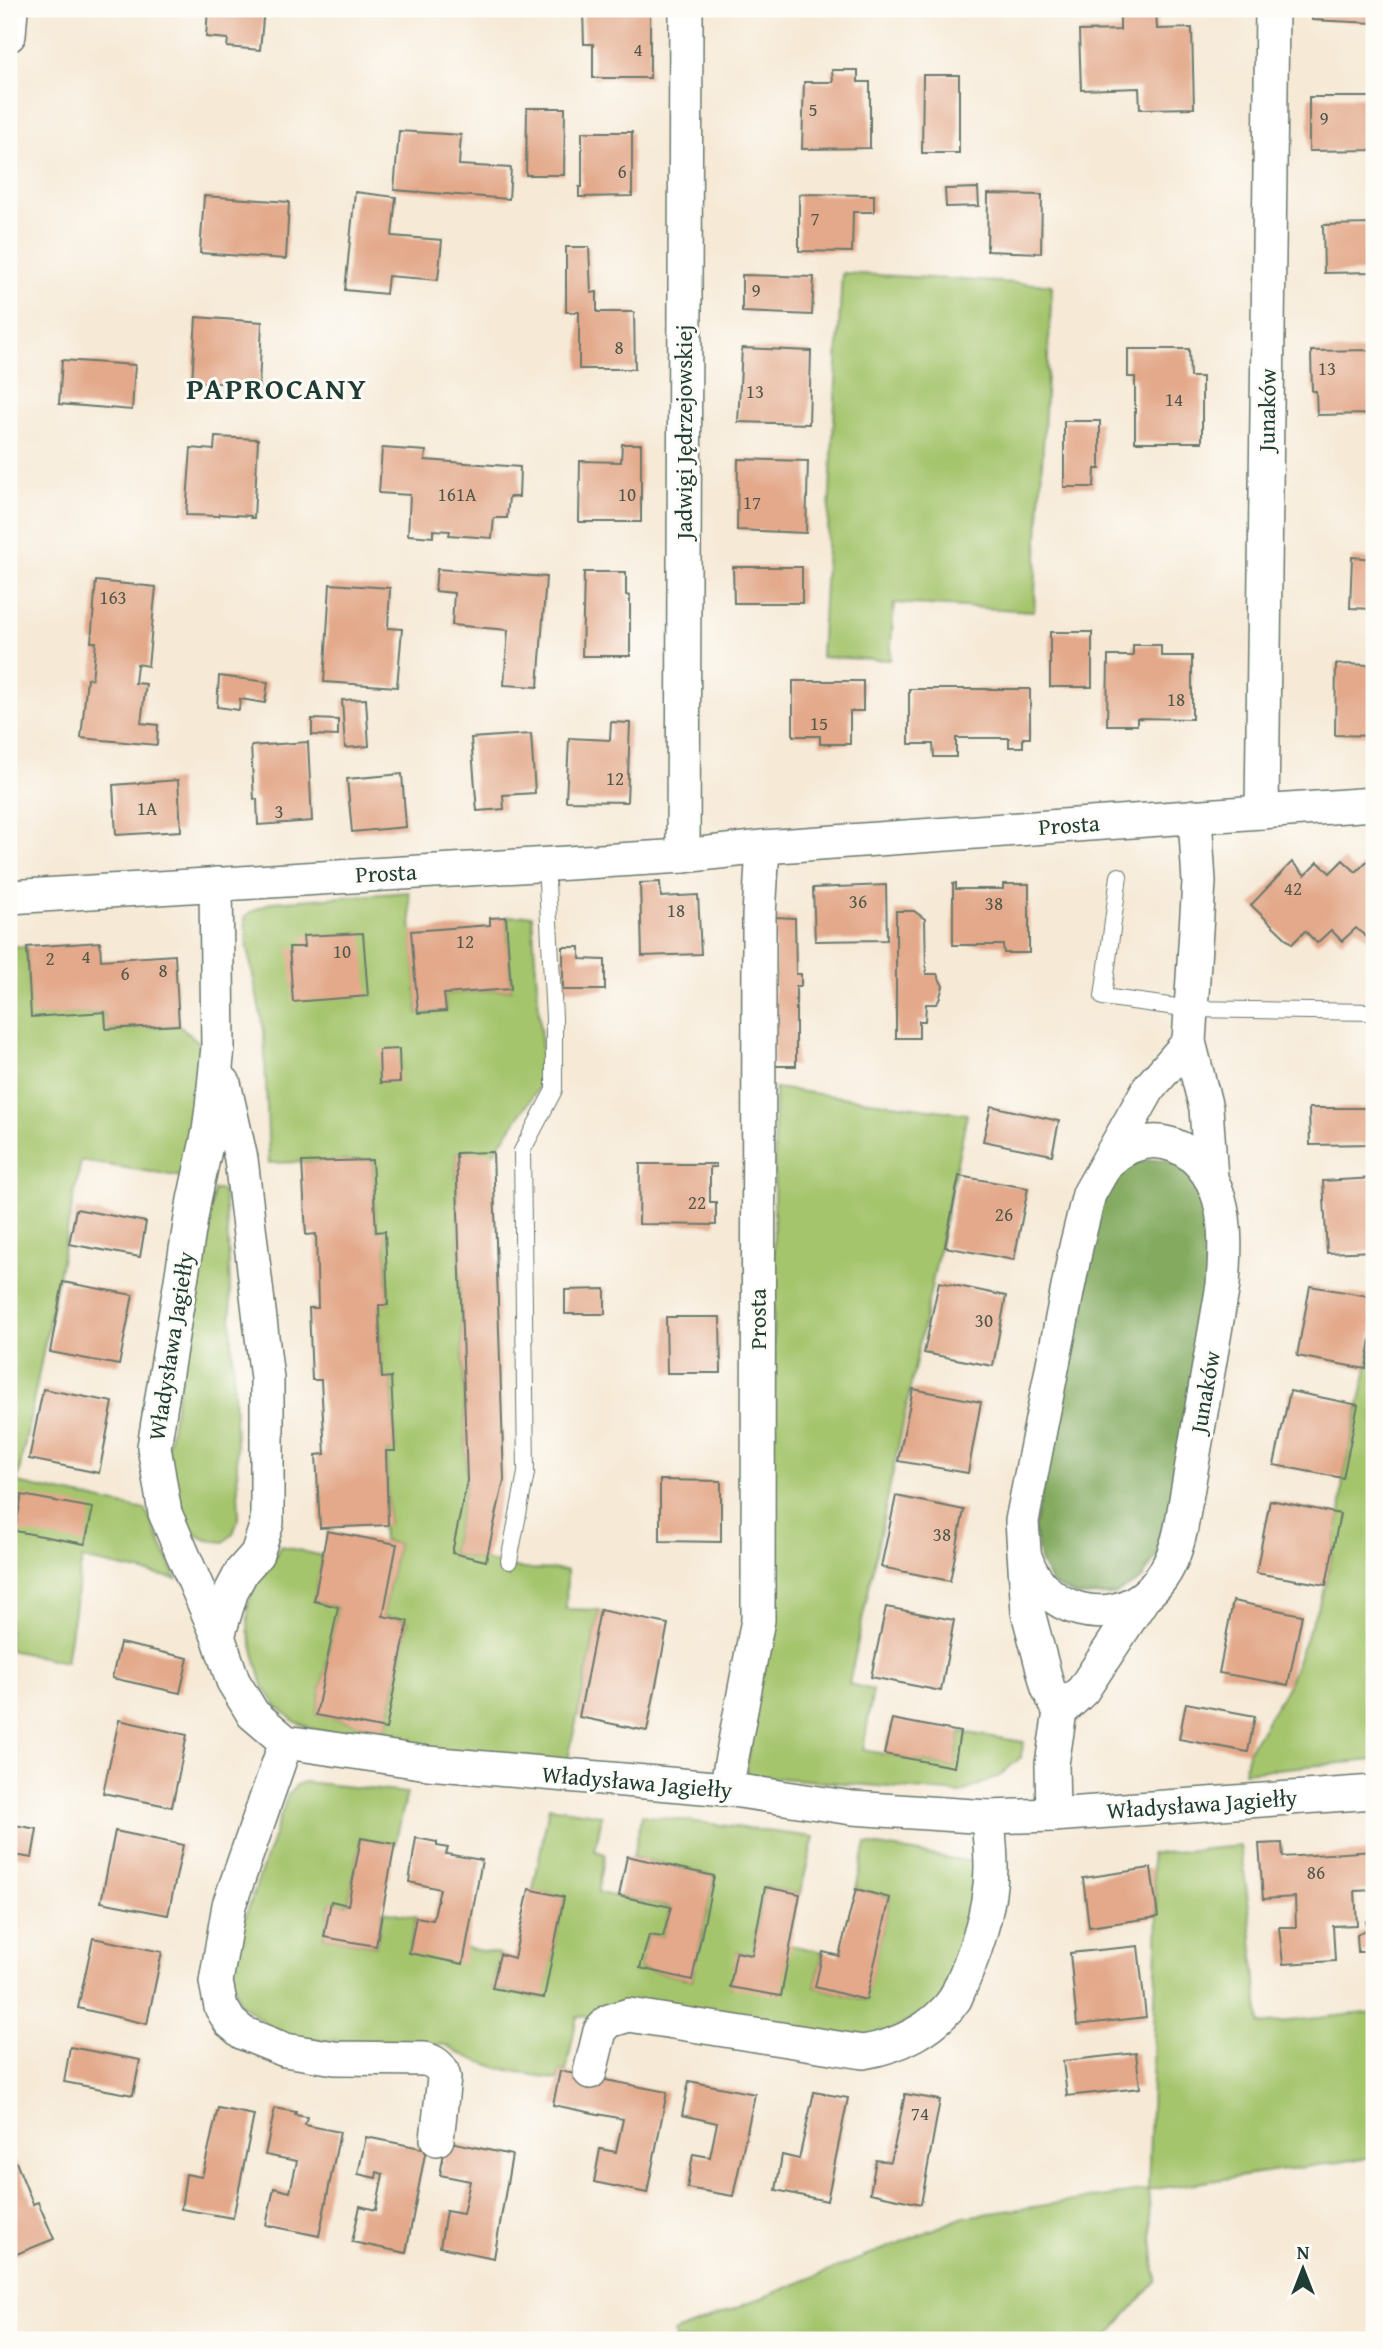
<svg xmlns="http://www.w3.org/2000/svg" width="1383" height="2349" font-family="'Gentium Book Plus',serif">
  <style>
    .green { fill: #a5c56d; stroke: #628150; stroke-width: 2 }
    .forest { fill: #84aa60; stroke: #52744a; stroke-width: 2 }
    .building { fill: #e3a98a }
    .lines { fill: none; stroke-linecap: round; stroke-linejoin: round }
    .lane-casing { stroke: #6a796d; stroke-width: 18 }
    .street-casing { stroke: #6a796d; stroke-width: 36 }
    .lane { stroke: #fff; stroke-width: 16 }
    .street { stroke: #fff; stroke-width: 33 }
    .labels { text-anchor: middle; stroke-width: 6; stroke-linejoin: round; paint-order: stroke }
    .number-label { font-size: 19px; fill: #50584a }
    .street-label { font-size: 23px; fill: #1f3d34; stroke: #fdfcf7 }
    .district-label { font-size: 30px; font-weight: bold; letter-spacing: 2px; fill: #1f3d34; stroke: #fdfcf7 }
  </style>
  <rect width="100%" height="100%" fill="#fdfcf7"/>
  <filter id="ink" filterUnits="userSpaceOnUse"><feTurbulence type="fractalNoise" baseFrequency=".0143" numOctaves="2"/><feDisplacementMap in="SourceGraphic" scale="14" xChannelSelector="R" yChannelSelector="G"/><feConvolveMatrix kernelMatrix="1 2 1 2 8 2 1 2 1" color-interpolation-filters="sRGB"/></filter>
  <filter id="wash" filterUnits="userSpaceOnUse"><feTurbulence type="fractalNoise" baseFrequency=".00686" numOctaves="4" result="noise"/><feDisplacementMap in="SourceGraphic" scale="28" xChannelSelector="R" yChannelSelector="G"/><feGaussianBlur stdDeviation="1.57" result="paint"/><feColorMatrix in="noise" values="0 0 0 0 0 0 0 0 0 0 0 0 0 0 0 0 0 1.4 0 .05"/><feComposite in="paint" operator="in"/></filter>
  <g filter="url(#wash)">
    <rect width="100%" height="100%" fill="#f6e9d6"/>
    <g class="green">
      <polygon points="842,273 1052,285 1034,611 894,603 890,660 821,657"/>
      <polygon points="409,892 418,1013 446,1011 444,994 511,989 506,917 532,915 544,1080 493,1154 456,1153 467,1481 452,1553 524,1569 567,1570 566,1609 600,1610 567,1764 383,1744 309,1728 294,1721 276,1705 263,1686 248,1630 248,1604 254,1585 267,1572 280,1546 323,1556 314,1601 338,1607 316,1715 386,1729 408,1621 383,1616 397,1544 383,1541 382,1525 388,1524 386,1451 395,1450 391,1378 382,1378 379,1305 388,1304 385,1232 376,1232 372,1160 269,1163 264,1031 248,950 245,918 249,913 272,902"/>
      <polygon points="9,946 27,947 32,1016 105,1012 107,1029 179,1025 200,1043 190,1178 81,1161 17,1483 146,1510 177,1579 82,1559 66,1662 9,1650"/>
      <polygon points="775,1088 967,1114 849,1684 873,1690 863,1750 954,1767 960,1732 1024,1742 1020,1758 998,1777 960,1793 746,1775 771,1579"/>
      <polygon points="214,1190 222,1190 224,1196 228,1241 239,1516 233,1534 224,1542 207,1540 191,1532 178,1513 167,1451"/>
      <polygon points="1374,1337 1374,1760 1244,1772 1248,1752 1288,1685 1326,1585 1340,1514 1343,1478"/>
      <path d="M305 1782 407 1793 395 1844 361 1839 348 1905 331 1902 324 1937 376 1946 383 1911 416 1917 409 1953 465 1948 500 1954 492 1988 543 1998 564 1897 533 1890 549 1807 602 1815 595 1851 605 1854 598 1893 671 1907 663 1937 649 1935 640 1968 692 1980 714 1876 633 1857 642 1815 814 1837 800 1894 765 1887 752 1955 737 1952 731 1987 790 1945 823 1952 815 1987 865 2000 890 1898 856 1889 866 1844 972 1862 980 1870 982 1878 941 2003 876 2039 577 2016 566 2072 560 2071 558 2080C520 2072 479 2067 446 2045L298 2039 270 2027 240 2003 232 1980 235 1946 288 1795 296 1785Z"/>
      <polygon points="1240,1846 1249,1907 1260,2024 1374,2012 1374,2157 1148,2190 1156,2281 1104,2340 675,2340 674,2333 964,2217 1148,2190 1158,1917 1151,1854"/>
    </g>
    <polygon class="forest" points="1164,1159 1192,1173 1210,1225 1215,1279 1164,1544 1142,1579 1115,1595 1076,1596 1052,1584 1040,1561 1034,1528 1105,1186 1130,1162"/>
    <g id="blocks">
      <g class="building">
        <polygon points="208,9 264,9 260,50 227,47 228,39 206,37"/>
        <polygon points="583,9 650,9 650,78 593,78 593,44 584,44"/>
        <polygon points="1313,9 1374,9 1374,23 1312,20"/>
        <polygon points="1156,10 1157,29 1192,28 1194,108 1140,109 1139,88 1081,90 1079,31 1120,30 1120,11"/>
        <polygon points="832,70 858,70 858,82 870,82 870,148 802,149 804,82 833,82"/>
        <polygon points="923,75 959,75 959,153 922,153"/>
        <polygon points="1309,97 1374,97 1374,150 1309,151"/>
        <polygon points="527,108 565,108 564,175 526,175"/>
        <polygon points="399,131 461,135 459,165 511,168 509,199 394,190"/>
        <polygon points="582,132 632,132 632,196 579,197 579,187 582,187"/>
        <polygon points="978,188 979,206 946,207 945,189"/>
        <polygon points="355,192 396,197 392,236 442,240 438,280 388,276 386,294 345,290"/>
        <polygon points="799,194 874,195 874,212 853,212 852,252 799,251"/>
        <polygon points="988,194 1042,195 1041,253 987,251"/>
        <polygon points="204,196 289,202 286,259 200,253"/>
        <polygon points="1374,224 1374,272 1324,273 1323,225"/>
        <polygon points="566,247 589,247 591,293 597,292 597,312 634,312 635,369 579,369 579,312 566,312"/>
        <polygon points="742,275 814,277 812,315 742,312"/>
        <polygon points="196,317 262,322 259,387 257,384 192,382"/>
        <polygon points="742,348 811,351 809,424 738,422"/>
        <polygon points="1128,349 1189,349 1190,377 1202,377 1202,442 1135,442 1135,377 1128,377"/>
        <polygon points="1371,350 1372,375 1374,375 1374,414 1317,415 1316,391 1312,391 1311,351"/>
        <polygon points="62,360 135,365 132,410 59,404"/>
        <polygon points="1064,421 1100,421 1100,469 1095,469 1094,487 1064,487"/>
        <polygon points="215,437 258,439 254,518 251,518 251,516 219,514 219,516 186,515 191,448 214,450"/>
        <polygon points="622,444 641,444 641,522 579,522 580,461 621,462"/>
        <polygon points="382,448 426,451 425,460 520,467 519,497 509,497 507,518 494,518 492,538 449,535 450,531 433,530 433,537 408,535 410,495 379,493"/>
        <polygon points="738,459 808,461 806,533 737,530"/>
        <polygon points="1352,557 1374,559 1374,609 1350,608"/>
        <polygon points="733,567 802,567 802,603 734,603"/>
        <polygon points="437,569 546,577 538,687 504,685 508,630 452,625 454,593 435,591"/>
        <polygon points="584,572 626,572 626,595 630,596 630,656 582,656"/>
        <polygon points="96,581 156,587 148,666 137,664 135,683 146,684 141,723 158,725 157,745 81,738 87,678 92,679 96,642 91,642"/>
        <polygon points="330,584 390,588 388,628 402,629 397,687 324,682"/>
        <rect x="1050" y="632" width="42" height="55"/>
        <polygon points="1133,645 1161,645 1161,656 1192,656 1192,719 1137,718 1137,725 1107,725 1108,656 1133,656"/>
        <polygon points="1336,664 1374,665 1374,736 1335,735"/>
        <polygon points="219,676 268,682 265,703 240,699 239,710 217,707"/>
        <polygon points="793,681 863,681 863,711 850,711 850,744 820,744 820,736 793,736"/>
        <polygon points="909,689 1030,689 1030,738 1023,738 1023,747 1009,747 1009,738 956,738 956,757 934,757 933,744 909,744"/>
        <polygon points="366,699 369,746 345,748 342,700"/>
        <polygon points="312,719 338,720 338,736 312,735"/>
        <polygon points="611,722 630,723 627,802 566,801 569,738 610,740"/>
        <polygon points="531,734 535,793 503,795 504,809 477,811 471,738"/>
        <polygon points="308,742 312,821 258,825 257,799 254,799 251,746"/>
        <polygon points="402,774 406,827 352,832 347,779"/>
        <polygon points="178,780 181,831 116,835 113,785"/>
        <polygon points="1343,860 1356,872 1368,860 1374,865 1374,937 1371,941 1356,928 1342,941 1331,930 1317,943 1305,931 1292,944 1251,905 1292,862 1305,875 1318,862 1330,873"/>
        <polygon points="660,882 661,897 698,895 701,954 642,956 640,883"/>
        <polygon points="956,883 956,889 1003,889 1003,884 1029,884 1029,953 1004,953 1003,945 953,945 953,884"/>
        <polygon points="886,885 887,940 815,941 813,888"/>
        <polygon points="896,911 914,911 925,919 926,974 937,974 943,986 939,1000 936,1004 926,1004 925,1021 919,1021 919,1038 896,1038"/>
        <polygon points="506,917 511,989 444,994 446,1011 418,1013 411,931 490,925 490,918"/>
        <polygon points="775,917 795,918 796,974 801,974 801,986 796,986 796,1066 773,1066"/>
        <polygon points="363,933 368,996 293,1002 289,947 304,947 303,936"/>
        <polygon points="100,942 101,960 175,955 179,1025 106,1029 105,1012 31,1017 27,947"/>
        <polygon points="563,947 580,947 580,959 605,960 605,990 563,990"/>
        <polygon points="399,1049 400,1082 380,1083 379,1050"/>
        <polygon points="991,1106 1059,1121 1052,1155 983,1141"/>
        <polygon points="1309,1108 1374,1108 1374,1144 1310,1145"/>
        <polygon points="493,1152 504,1480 486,1561 452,1553 467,1481 456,1153"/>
        <polygon points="372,1160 376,1232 385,1231 388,1305 379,1305 380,1341 382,1378 391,1377 395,1451 386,1451 388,1525 320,1528 316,1455 325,1454 321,1380 312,1380 309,1308 318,1308 316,1234 306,1235 302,1162"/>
        <polygon points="640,1164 716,1164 716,1167 710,1167 710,1202 716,1202 716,1225 639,1224"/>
        <polygon points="959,1176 1028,1188 1014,1260 945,1247"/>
        <polygon points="1374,1178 1374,1251 1327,1253 1323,1181"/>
        <polygon points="76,1209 146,1222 140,1257 69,1244"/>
        <polygon points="63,1282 133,1295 119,1365 50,1352"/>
        <polygon points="939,1282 1006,1296 993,1366 924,1353"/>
        <polygon points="1310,1286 1374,1297 1374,1322 1366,1369 1297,1356"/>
        <polygon points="605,1289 605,1314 565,1314 565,1290"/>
        <polygon points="666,1317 720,1317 721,1373 667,1373"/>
        <polygon points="43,1389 113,1402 99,1473 29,1459"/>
        <polygon points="913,1389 981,1402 968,1473 898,1461"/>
        <polygon points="1290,1391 1358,1405 1343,1478 1274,1465"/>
        <polygon points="660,1480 721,1481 721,1542 660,1541"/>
        <polygon points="22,1495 93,1508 85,1544 15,1531"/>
        <polygon points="896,1496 964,1510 950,1581 881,1567"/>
        <polygon points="1270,1500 1340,1514 1326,1585 1256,1573"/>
        <polygon points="327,1531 397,1544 383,1616 408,1621 386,1729 316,1715 338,1607 314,1601"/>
        <polygon points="1233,1601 1302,1615 1288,1685 1219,1673"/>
        <polygon points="886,1607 954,1620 941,1691 871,1677"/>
        <polygon points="600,1610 668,1624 647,1731 579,1717"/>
        <polygon points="120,1643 188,1658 180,1693 112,1678"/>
        <polygon points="1186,1703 1255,1716 1248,1752 1179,1739"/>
        <polygon points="892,1719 960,1732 954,1767 884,1754"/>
        <polygon points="119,1720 187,1735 172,1807 103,1793"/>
        <polygon points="9,1824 37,1829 32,1858 9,1854"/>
        <polygon points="115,1831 183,1845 168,1915 101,1902"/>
        <polygon points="361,1838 395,1844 376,1946 324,1937 331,1901 348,1905"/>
        <polygon points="416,1838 437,1842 437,1846 448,1848 446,1854 482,1860 463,1964 409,1953 416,1917 433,1920 440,1889 409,1882"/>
        <polygon points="1282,1843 1283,1857 1374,1851 1374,1890 1355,1891 1357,1925 1333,1926 1335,1961 1283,1964 1279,1927 1296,1927 1295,1897 1263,1899 1259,1844"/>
        <polygon points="627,1856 714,1876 692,1980 640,1968 649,1935 663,1937 671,1907 619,1896"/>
        <polygon points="1151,1868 1158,1917 1089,1927 1083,1878"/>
        <polygon points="765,1887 800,1894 781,1996 730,1987 736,1952 752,1955"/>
        <polygon points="529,1889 564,1897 544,1998 492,1988 500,1954 514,1958"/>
        <polygon points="856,1889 890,1898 866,2000 815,1987 823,1952 839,1956"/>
        <polygon points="1366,1921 1374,1921 1374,1957 1369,1958 1368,1952 1358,1952 1357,1935 1367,1929"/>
        <polygon points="93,1938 162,1952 147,2024 78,2008"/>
        <polygon points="1138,1946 1146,2017 1077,2025 1070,1953"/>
        <polygon points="70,2047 140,2060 133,2095 64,2082"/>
        <polygon points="1136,2053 1140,2088 1067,2096 1063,2061"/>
        <polygon points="560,2071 667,2092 647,2193 594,2182 600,2149 616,2152 623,2119 553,2105"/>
        <polygon points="689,2081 755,2094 733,2196 687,2188 693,2154 710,2157 717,2123 682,2115"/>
        <polygon points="814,2092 848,2098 827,2201 776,2190 782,2155 799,2159"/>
        <polygon points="905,2094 940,2100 921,2204 870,2193 876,2160 891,2162"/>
        <polygon points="218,2108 254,2115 233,2218 181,2209 186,2174 202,2177"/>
        <polygon points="275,2108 296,2112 295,2115 307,2117 305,2125 340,2132 319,2236 266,2225 274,2188 290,2192 297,2161 265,2155"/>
        <polygon points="366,2137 426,2149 406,2253 352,2242 360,2206 376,2210 383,2174 377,2172 376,2178 358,2174"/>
        <polygon points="446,2141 512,2155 494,2258 440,2247 446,2211 463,2214 470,2181 440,2175"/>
        <polygon points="16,2162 33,2204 38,2202 54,2239 9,2257 9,2164"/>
      </g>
    </g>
  </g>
  <g filter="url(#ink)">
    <use href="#blocks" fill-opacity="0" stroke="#6a796d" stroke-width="2"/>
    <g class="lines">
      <defs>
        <g id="lane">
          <polyline points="1119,876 1103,997 1191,1009 1374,1012"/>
          <polyline points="509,1561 526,1473 522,1151 554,1090 554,1018 546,864"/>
        </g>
        <g id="street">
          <polyline points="9,35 11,9"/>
          <polyline points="1262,812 1272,9"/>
          <polyline points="1195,816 1199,882 1189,1042 1206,1108 1211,1178"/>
          <polyline points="683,856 686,9"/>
          <polyline points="216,884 218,1047 212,1107 209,1131 194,1200 154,1447 165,1513 218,1636 233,1681 253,1714 286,1742 428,1763 726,1789 852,1808 988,1817 1053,1815 1374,1792"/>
          <polyline points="9,897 683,856 763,847 1374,804"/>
          <path d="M1026 1559C1043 1611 1110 1630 1150 1591 1168 1574 1176 1552 1181 1528L1223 1285C1225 1257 1227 1225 1219 1198 1203 1146 1152 1122 1109 1161"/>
          <polyline points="218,1636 232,1590 242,1571 257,1554 267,1523 267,1379 241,1159 224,1083"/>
          <polyline points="1060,1712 1048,1688 1028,1612 1022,1521 1076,1247 1089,1194 1149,1088 1189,1042"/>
          <path d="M286 1742 229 1905 216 1982 221 2007 230 2022 243 2033 285 2050 335 2058 425 2059C436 2062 442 2067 444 2078L437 2139"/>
          <polyline points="726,1789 758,1620 759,915 763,847"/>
          <polyline points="1053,1815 1052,1764 1060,1712 1083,1690 1144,1597"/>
          <path d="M590 2072 600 2031 609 2021 629 2015 863 2052C899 2046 934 2029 955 1999 973 1959 991 1912 991 1867 991 1850 989 1833 988 1817"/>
        </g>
      </defs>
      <use href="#lane" class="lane-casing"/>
      <use href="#street" class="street-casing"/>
      <use href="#lane" class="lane"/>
      <use href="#street" class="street"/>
    </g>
  </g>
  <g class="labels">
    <g class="number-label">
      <text x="638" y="56">4</text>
      <text x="813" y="116">5</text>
      <text x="1324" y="125">9</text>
      <text x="622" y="178">6</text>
      <text x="815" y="225">7</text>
      <text x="756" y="297">9</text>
      <text x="619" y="354">8</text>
      <text x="1327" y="375">13</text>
      <text x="755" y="398">13</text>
      <text x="1174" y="406">14</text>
      <text x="457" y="501">161A</text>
      <text x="627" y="501">10</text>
      <text x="752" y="509">17</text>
      <text x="113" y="604">163</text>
      <text x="1176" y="706">18</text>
      <text x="819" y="730">15</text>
      <text x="615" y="785">12</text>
      <text x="147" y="815">1A</text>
      <text x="279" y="818">3</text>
      <text x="1293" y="895">42</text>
      <text x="858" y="908">36</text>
      <text x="994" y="910">38</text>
      <text x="676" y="917">18</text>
      <text x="465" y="948">12</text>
      <text x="342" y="958">10</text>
      <text x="86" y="963">4</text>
      <text x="50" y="965">2</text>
      <text x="163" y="977">8</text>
      <text x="125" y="980">6</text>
      <text x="697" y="1209">22</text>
      <text x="1004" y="1221">26</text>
      <text x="984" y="1327">30</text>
      <text x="942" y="1541">38</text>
      <text x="1316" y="1879">86</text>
      <text x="920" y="2120">74</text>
    </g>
    <g class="street-label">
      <text transform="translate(1267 410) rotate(-89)" y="8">Junaków</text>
      <text transform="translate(684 432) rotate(-90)" y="8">Jadwigi Jędrzejowskiej</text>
      <text transform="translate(1069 825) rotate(-4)" y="8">Prosta</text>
      <text transform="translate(386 873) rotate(-3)" y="8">Prosta</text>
      <text transform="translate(758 1319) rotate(-90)" y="8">Prosta</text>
      <text transform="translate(171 1346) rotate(-81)" y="8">Władysława Jagiełły</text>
      <text transform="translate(1205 1392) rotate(-80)" y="8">Junaków</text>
      <text transform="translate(637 1782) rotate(5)" y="8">Władysława Jagiełły</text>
      <text transform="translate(1202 1804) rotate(-4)" y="8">Władysława Jagiełły</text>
    </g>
    <g class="district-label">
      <text x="277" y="399">PAPROCANY</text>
    </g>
  </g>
  <rect width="1383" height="2349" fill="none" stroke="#fdfcf7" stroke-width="35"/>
  <g transform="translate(1303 2269)" stroke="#fdfcf7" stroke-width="5" paint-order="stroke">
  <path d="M0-5L12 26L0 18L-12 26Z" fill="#1f3d34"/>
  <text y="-10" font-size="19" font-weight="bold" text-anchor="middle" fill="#1f3d34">N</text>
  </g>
</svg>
